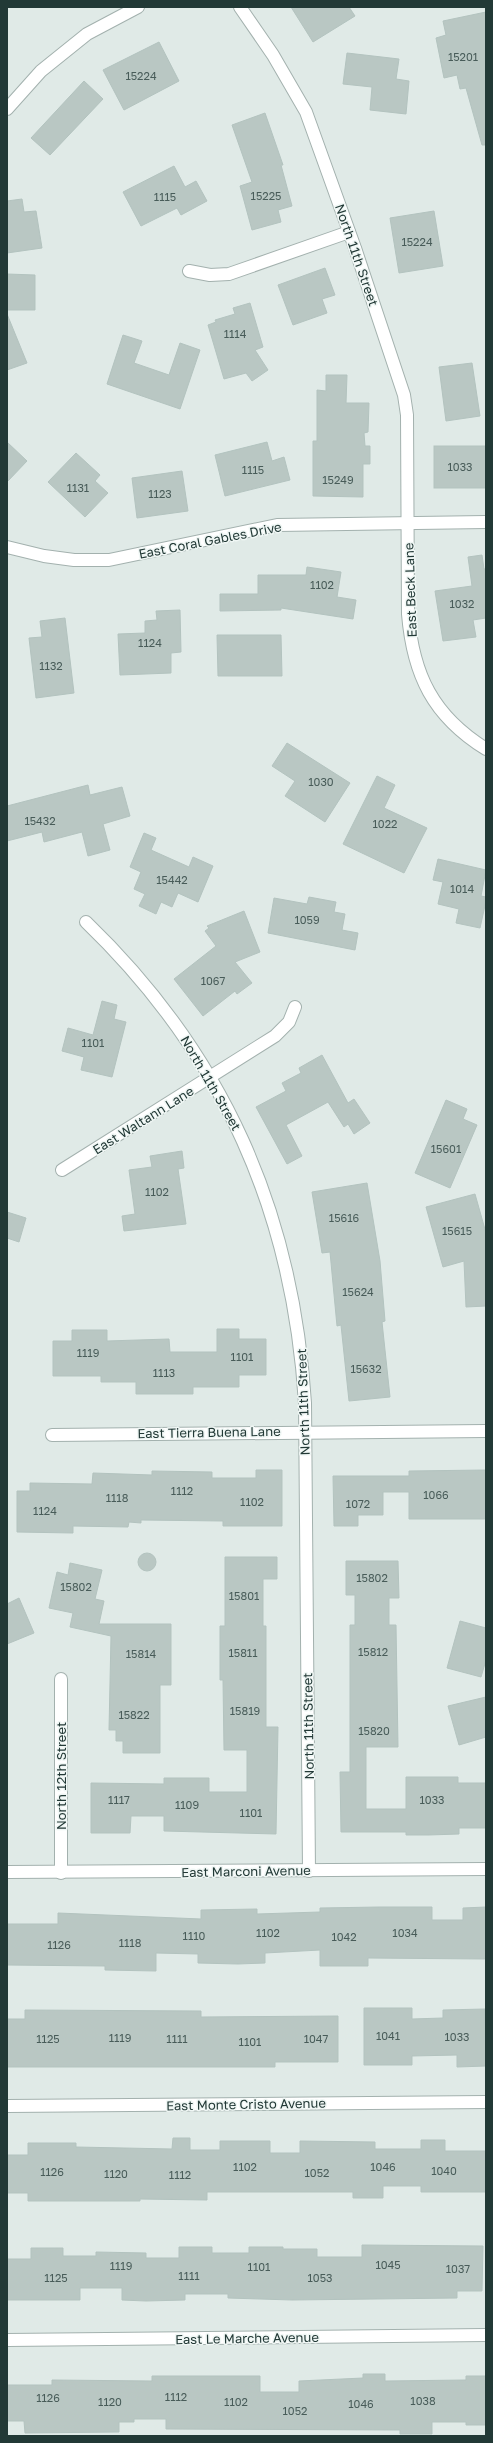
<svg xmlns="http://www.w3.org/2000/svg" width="493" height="2443" font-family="'Golos Text',sans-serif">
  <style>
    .building { fill: #b9c7c3; stroke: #b3c3bf }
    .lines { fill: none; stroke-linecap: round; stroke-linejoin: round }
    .street-casing { stroke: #a3b1ae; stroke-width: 14 }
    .street { stroke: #fff; stroke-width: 12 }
    .labels { text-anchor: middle; stroke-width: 3; stroke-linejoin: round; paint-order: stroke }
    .number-label { font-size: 11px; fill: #485c59 }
    .street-label { font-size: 13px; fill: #223936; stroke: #f0f7f5 }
  </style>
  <rect width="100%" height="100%" fill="#e0eae7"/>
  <g class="building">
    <polygon points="291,7 349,7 355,16 313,42"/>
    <polygon points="486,12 486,145 482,145 466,88 460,89 457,75 444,78 436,38 446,35 443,21"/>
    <polygon points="159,42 179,81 124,110 103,70"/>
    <polygon points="347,53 399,59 396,79 409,81 406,114 370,110 372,87 343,84"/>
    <polygon points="84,81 103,99 50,155 31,138"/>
    <polygon points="265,113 283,165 281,165 292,206 278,210 281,222 252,230 240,186 252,182 232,125"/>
    <polygon points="174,166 185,187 196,181 207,201 181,215 177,208 141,226 123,192"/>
    <polygon points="22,199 24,212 36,211 42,248 7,253 7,201"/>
    <polygon points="434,211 443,266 399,273 390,218"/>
    <polygon points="325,268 335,295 322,299 327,313 293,325 278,285"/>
    <polygon points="7,274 35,275 35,310 7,310"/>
    <polygon points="250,303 263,347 255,350 268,370 252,381 246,373 224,379 208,325 216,322 215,320 235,314 233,308"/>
    <polygon points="7,314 27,363 7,370"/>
    <polygon points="123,335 142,341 134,363 169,375 180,343 200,350 180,409 107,384"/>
    <polygon points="472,363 480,416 446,421 439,367"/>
    <polygon points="326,375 347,375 346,403 369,403 368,432 364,433 365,446 370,446 370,464 363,464 363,497 313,496 313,441 317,441 317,390 326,391"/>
    <polygon points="7,442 27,461 7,482"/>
    <polygon points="267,442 272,461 284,457 290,480 225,496 215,455"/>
    <rect x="434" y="446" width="52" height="42"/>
    <polygon points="76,453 100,475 95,481 108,493 85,517 48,482"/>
    <polygon points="182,471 188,511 137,518 132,478"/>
    <polygon points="482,555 484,569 486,569 486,618 473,620 476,637 443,641 435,591 472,586 468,557"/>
    <polygon points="307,567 341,572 337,597 356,600 353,619 281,608 281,610 220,611 220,594 258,594 258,575 306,575"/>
    <polygon points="180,610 181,652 171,653 171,673 120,675 118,634 145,633 145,621 157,620 156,611"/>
    <polygon points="65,618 74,693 36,698 29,638 42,637 40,621"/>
    <polygon points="217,635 281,635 282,676 218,676"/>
    <polygon points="287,743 350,783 325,822 285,796 295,781 272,766"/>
    <polygon points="377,776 395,785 384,808 427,828 404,873 343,844"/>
    <polygon points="88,785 90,795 122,787 130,816 103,824 110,850 88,856 82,832 44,842 42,832 7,841 7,806"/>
    <polygon points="144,833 156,838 151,850 189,867 193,857 213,866 198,902 178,893 172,907 161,902 156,914 139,906 145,894 134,889 141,872 130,867"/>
    <polygon points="438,859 486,870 481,896 486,897 486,901 480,928 456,923 459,909 438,904 443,882 433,880"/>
    <polygon points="309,897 336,902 334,912 345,914 342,930 358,933 355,950 268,933 274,898 307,904"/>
    <polygon points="244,911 260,952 235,962 252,983 237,994 235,991 203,1016 174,979 216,946 205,931 209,928 207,926"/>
    <polygon points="102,1001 117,1005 114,1019 126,1022 112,1077 81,1070 84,1057 62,1051 68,1028 93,1035"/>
    <polygon points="322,1055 348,1103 354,1099 370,1123 354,1134 348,1124 344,1127 328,1102 286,1125 302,1156 287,1164 256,1107 286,1091 282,1083 301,1073 299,1068"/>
    <polygon points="446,1100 467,1109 463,1119 477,1125 450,1188 415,1173"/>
    <polygon points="182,1151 184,1168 178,1169 186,1224 124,1231 122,1216 135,1214 129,1170 152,1167 150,1156"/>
    <polygon points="367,1183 380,1261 385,1321 382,1322 390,1397 349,1401 341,1325 337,1326 330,1252 322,1253 312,1192"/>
    <polygon points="475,1194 486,1233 486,1306 466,1307 464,1261 443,1267 426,1207"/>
    <polygon points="7,1212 26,1218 19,1242 7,1238"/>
    <polygon points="217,1329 239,1329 239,1339 266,1339 266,1375 239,1375 239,1387 193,1387 193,1394 136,1394 136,1382 101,1382 101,1376 53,1376 53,1341 72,1341 72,1330 107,1330 107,1341 169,1339 170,1352 217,1352"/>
    <polygon points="256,1470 282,1470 282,1526 223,1526 223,1521 141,1520 141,1523 129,1522 128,1527 73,1526 73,1533 17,1532 17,1491 30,1491 30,1483 92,1484 93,1473 152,1475 152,1471 212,1472 212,1478 256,1478"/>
    <polygon points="486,1470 486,1519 409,1519 409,1492 383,1492 383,1515 358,1515 358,1526 334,1526 333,1476 409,1476 409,1471"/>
    <circle cx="147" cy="1562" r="9"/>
    <polygon points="225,1557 277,1557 277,1579 263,1579 263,1626 266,1626 266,1727 278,1727 276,1834 164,1831 164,1816 131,1816 130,1833 91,1833 91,1783 164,1784 164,1778 209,1778 209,1792 247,1792 247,1750 224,1750 223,1680 220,1680 220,1626 225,1626"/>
    <polygon points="346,1561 398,1561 399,1598 389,1598 389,1625 396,1625 398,1747 366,1747 366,1809 406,1809 406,1777 458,1777 458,1783 486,1783 486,1828 459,1828 459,1834 428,1835 406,1835 406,1832 341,1832 340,1772 350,1772 350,1625 355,1625 355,1595 346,1595"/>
    <polygon points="70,1563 102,1570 95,1599 104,1601 99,1624 171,1624 171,1685 160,1685 160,1753 123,1753 123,1741 116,1741 116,1730 109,1730 111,1636 70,1627 73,1613 49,1608 57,1572 68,1575"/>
    <polygon points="19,1598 34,1633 7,1644 7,1604"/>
    <polygon points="460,1621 486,1628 486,1660 481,1677 447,1668"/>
    <polygon points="486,1697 486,1737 459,1745 448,1706"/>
    <polygon points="379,1907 432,1907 432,1920 463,1920 463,1908 486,1907 486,1959 368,1958 368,1966 320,1966 320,1950 265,1953 265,1963 238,1964 198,1963 198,1954 156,1953 156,1971 105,1970 105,1966 7,1965 7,1924 58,1924 58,1913 201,1919 201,1910 257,1909 257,1914 320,1912 320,1908"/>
    <polygon points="364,2008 412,2008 412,2019 443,2018 443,2010 485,2009 486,2066 457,2067 457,2055 412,2056 412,2065 364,2065"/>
    <polygon points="25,2010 201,2011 201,2017 338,2016 338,2062 275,2062 275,2067 7,2067 7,2019 25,2019"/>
    <polygon points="173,2138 190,2138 190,2150 220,2150 220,2141 270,2141 270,2153 300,2153 300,2141 375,2142 375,2149 421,2149 421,2140 445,2140 445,2151 486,2151 486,2192 421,2192 421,2186 383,2186 383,2198 353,2198 353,2192 207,2192 207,2200 140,2199 140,2201 28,2201 28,2193 7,2193 7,2155 28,2155 28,2143 76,2143 76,2147 172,2149"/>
    <polygon points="362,2245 483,2246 482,2291 457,2291 457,2298 292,2300 228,2298 228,2294 185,2294 185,2300 146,2301 122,2300 122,2288 80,2288 80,2300 7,2300 7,2259 31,2259 31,2248 63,2248 63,2256 96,2256 96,2252 146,2253 146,2258 179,2258 179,2247 212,2247 212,2253 249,2253 249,2247 283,2247 283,2249 317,2249 317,2257 362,2257"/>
    <polygon points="363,2374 385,2374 385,2381 466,2380 466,2376 486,2376 486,2425 466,2425 466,2422 432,2422 432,2434 400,2434 400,2430 166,2429 166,2419 134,2419 134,2422 119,2422 119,2432 25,2433 24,2421 7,2421 7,2385 52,2385 52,2380 152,2381 152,2376 260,2376 260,2392 299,2392 299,2381 363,2378"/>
  </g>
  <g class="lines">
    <defs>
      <g id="street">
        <path d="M240 7 273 55 306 112 355 248 404 395 407 415 408 614C413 675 433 716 486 749"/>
        <polyline points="7,109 41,71 87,34 138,7"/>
        <polyline points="189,271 210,275 229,274 349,232"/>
        <polyline points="7,547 44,556 74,560 109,560 277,525 486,522"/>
        <path d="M86 922C224 1055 293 1212 305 1403L309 1871"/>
        <polyline points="62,1170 275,1036 289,1022 295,1007"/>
        <polyline points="52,1435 486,1431"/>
        <polyline points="7,1872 486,1869"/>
        <polyline points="61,1873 61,1679"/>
        <polyline points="7,2106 486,2102"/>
        <polyline points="7,2340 486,2335"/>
      </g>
    </defs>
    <use href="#street" class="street-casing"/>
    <use href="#street" class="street"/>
  </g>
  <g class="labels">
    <g class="number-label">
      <text x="463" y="61">15201</text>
      <text x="141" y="80">15224</text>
      <text x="266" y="200">15225</text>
      <text x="165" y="201">1115</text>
      <text x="417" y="246">15224</text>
      <text x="235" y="338">1114</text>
      <text x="460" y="471">1033</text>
      <text x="253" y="474">1115</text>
      <text x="338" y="484">15249</text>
      <text x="78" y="492">1131</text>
      <text x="160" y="498">1123</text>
      <text x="322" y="589">1102</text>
      <text x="462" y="608">1032</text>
      <text x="150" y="647">1124</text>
      <text x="51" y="670">1132</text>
      <text x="321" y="786">1030</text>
      <text x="40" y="825">15432</text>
      <text x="385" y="828">1022</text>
      <text x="172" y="884">15442</text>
      <text x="462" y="893">1014</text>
      <text x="307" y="924">1059</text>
      <text x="213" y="985">1067</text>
      <text x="93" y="1047">1101</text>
      <text x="446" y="1153">15601</text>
      <text x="157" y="1196">1102</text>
      <text x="344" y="1222">15616</text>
      <text x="457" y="1235">15615</text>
      <text x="358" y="1296">15624</text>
      <text x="88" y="1357">1119</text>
      <text x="242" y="1361">1101</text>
      <text x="366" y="1373">15632</text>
      <text x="164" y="1377">1113</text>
      <text x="182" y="1495">1112</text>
      <text x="436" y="1499">1066</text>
      <text x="117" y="1502">1118</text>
      <text x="252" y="1506">1102</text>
      <text x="358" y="1508">1072</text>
      <text x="45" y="1515">1124</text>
      <text x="372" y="1582">15802</text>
      <text x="76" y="1591">15802</text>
      <text x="244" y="1600">15801</text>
      <text x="373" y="1656">15812</text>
      <text x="243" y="1657">15811</text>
      <text x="141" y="1658">15814</text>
      <text x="245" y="1715">15819</text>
      <text x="134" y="1719">15822</text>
      <text x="374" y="1735">15820</text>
      <text x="119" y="1804">1117</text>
      <text x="432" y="1804">1033</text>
      <text x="187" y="1809">1109</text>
      <text x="251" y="1817">1101</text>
      <text x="268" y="1937">1102</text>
      <text x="405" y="1937">1034</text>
      <text x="194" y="1940">1110</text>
      <text x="344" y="1941">1042</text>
      <text x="130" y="1947">1118</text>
      <text x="59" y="1949">1126</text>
      <text x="388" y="2040">1041</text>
      <text x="457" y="2041">1033</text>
      <text x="120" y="2042">1119</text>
      <text x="48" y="2043">1125</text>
      <text x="177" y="2043">1111</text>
      <text x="316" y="2043">1047</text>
      <text x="250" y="2046">1101</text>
      <text x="245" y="2171">1102</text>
      <text x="383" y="2171">1046</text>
      <text x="444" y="2175">1040</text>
      <text x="52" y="2176">1126</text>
      <text x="317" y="2177">1052</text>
      <text x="116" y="2178">1120</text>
      <text x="180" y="2179">1112</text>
      <text x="388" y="2269">1045</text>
      <text x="121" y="2270">1119</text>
      <text x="259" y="2271">1101</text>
      <text x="458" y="2273">1037</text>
      <text x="189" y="2280">1111</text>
      <text x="56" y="2282">1125</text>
      <text x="320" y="2282">1053</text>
      <text x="176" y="2401">1112</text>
      <text x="48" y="2402">1126</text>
      <text x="423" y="2405">1038</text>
      <text x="110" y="2406">1120</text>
      <text x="236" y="2406">1102</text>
      <text x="361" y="2408">1046</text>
      <text x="295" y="2415">1052</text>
    </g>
    <g class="street-label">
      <text transform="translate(357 255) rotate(71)" y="5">North 11th Street</text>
      <text transform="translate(210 540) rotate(-11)" y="5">East Coral Gables Drive</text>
      <text transform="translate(410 590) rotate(-92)" y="5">East Beck Lane</text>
      <text transform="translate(211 1083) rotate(60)" y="5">North 11th Street</text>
      <text transform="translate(143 1120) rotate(-32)" y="5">East Waltann Lane</text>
      <text transform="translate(303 1402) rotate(-92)" y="5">North 11th Street</text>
      <text transform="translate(209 1432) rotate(-1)" y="5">East Tierra Buena Lane</text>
      <text transform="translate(308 1726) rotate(-91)" y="5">North 11th Street</text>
      <text transform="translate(61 1776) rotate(-90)" y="5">North 12th Street</text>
      <text transform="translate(246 1871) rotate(-1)" y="5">East Marconi Avenue</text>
      <text transform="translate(246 2104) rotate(-1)" y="5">East Monte Cristo Avenue</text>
      <text transform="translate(247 2338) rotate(-1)" y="5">East Le Marche Avenue</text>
    </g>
  </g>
  <rect width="493" height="2443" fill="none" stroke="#223936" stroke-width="16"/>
</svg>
